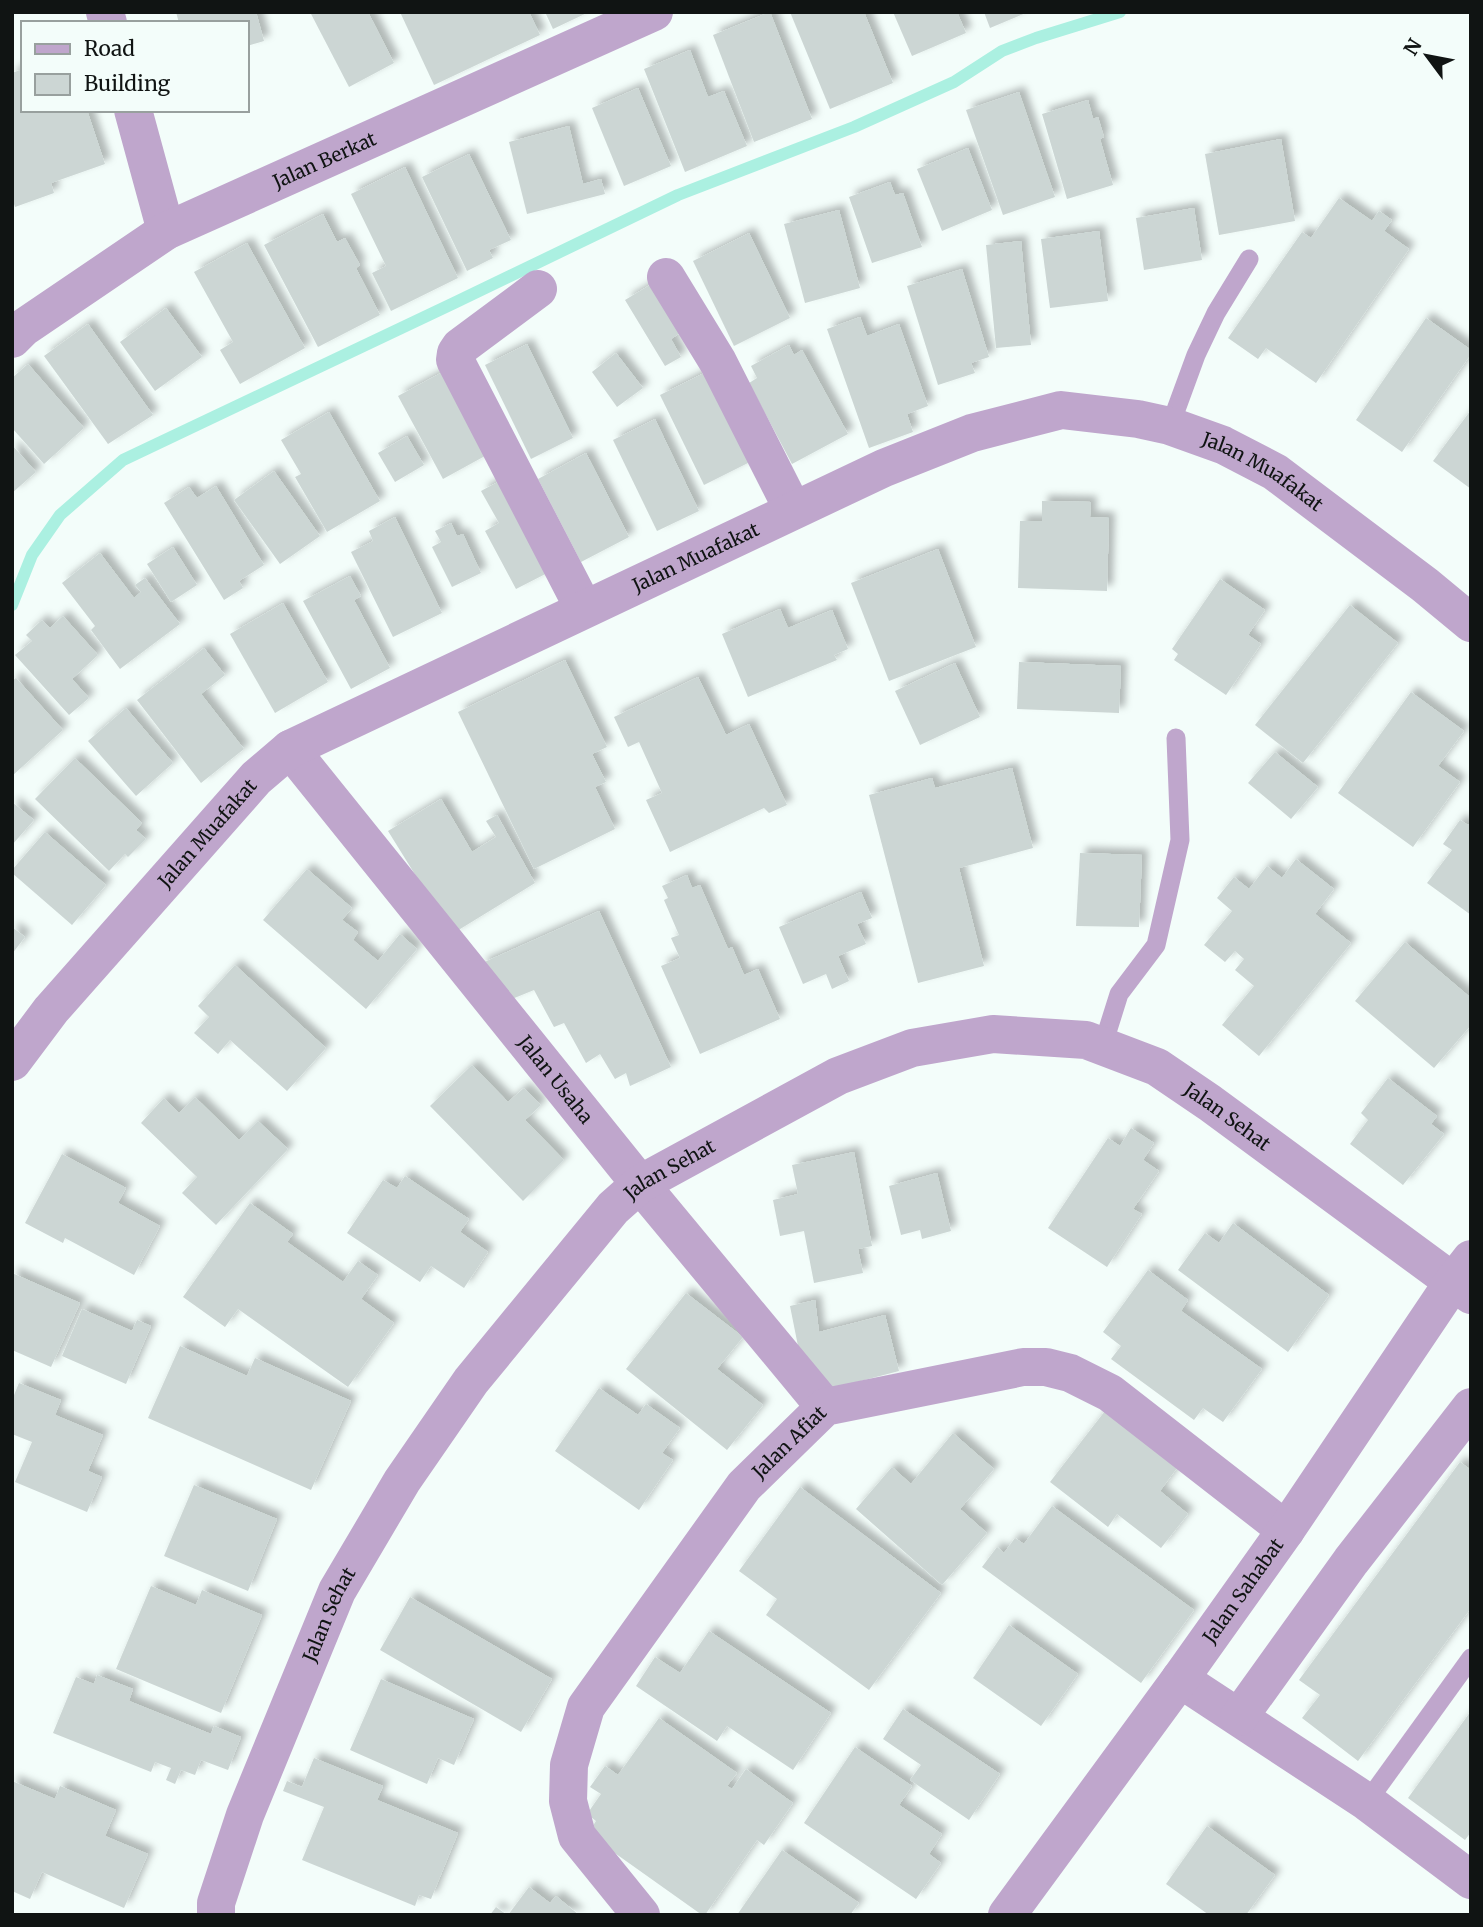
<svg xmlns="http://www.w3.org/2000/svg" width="1483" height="1927" font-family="Merriweather,serif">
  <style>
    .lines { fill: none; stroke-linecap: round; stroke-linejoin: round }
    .stream { stroke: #abf0e1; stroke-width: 12 }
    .building { fill: #ccd6d4; filter: url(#shadow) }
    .lane { stroke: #bfa6cc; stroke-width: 19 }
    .street { stroke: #bfa6cc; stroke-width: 38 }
    .labels { text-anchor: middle; stroke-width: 7; stroke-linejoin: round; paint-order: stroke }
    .street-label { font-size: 19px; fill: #101413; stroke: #f3fdfa }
  </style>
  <defs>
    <filter id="shadow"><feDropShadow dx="6" dy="-6" stdDeviation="3.5" flood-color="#0004"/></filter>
  </defs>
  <rect width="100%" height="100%" fill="#f3fdfa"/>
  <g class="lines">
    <polyline class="stream" points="12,605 32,555 60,515 123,460 454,303 678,195 854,127 954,82 1002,51 1036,38 1120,12"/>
  </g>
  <g class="building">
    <polygon points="176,12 256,12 264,41 247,46 247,23 179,23"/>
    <polygon points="310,12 368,12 394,63 349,87"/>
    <polygon points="400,12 529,12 540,35 434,85"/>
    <polygon points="545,12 589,12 553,29"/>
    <polygon points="770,12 812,119 754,142 713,35"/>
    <polygon points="790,12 864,12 893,83 830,109"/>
    <polygon points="893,12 957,12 966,33 912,56"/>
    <polygon points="984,12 1028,12 990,28"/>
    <polygon points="690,50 708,97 724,91 747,146 685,172 644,69"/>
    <polygon points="23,69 23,110 87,110 105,164 51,183 54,193 15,207 12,198 12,73"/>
    <polygon points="638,88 671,166 624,186 592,108"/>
    <polygon points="1019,92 1055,197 1003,215 966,110"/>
    <polygon points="1088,100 1093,119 1098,117 1104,137 1100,139 1113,185 1067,199 1042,114"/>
    <polygon points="569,126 583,184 601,179 605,194 527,214 509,142"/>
    <polygon points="1281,139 1295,221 1219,235 1205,154"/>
    <polygon points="968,148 992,210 942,231 917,169"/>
    <polygon points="469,154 511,240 489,250 493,258 467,271 422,177"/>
    <polygon points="405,167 458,278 391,311 372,273 386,266 351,194"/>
    <polygon points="890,182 895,195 903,193 922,247 872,263 849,197"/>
    <polygon points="1339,198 1372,221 1379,211 1392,220 1384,231 1409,249 1316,383 1266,348 1258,359 1228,338 1302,232 1311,238"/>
    <polygon points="1194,208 1202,260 1144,270 1136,218"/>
    <polygon points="839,210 860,288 805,303 784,224"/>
    <polygon points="323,214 337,242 345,238 360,265 356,268 380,315 318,347 264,245"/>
    <polygon points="1099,231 1108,301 1050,308 1041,239"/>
    <polygon points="749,233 790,318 734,346 693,261"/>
    <polygon points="1021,241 1031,345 996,348 986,245"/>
    <polygon points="247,243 305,348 240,384 220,350 233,342 194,272"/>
    <polygon points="962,269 989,357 971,363 975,373 938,385 907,286"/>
    <polygon points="660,279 689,327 671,339 681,357 665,366 625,300"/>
    <polygon points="166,308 202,357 155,391 120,342"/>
    <polygon points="860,317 867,336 899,324 928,406 907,414 913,432 869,448 827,329"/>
    <polygon points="1426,318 1471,350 1471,354 1402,452 1356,420"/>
    <polygon points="88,324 153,415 108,444 44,356"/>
    <polygon points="527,344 573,438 531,459 485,365"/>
    <polygon points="789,345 794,355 802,350 848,434 792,464 749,383 757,378 751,366"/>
    <polygon points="616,353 643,388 617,407 592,372"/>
    <polygon points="28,364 84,428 44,464 12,428 12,378"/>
    <polygon points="450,368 494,451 443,479 398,396"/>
    <polygon points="714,368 758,458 704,485 660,395"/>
    <polygon points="1471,410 1471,489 1433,461"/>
    <polygon points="329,412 380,501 327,532 295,477 301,474 281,440"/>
    <polygon points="655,419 699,511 657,531 613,440"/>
    <polygon points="407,436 424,465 395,482 378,453"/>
    <polygon points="12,445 36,472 12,493"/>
    <polygon points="586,453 629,537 581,562 538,479"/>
    <polygon points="274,471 320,536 280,564 234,500"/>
    <polygon points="509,476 557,568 516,589 485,531 499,523 481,491"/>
    <polygon points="216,486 264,565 239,581 243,588 224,600 164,503 189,487 197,498"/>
    <polygon points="1042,501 1091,502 1090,517 1109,518 1107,591 1018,588 1020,521 1042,521"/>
    <polygon points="395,517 442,613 393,637 351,552 373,541 369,531"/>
    <polygon points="451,523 457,536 463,534 481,573 452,587 432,547 441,542 435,531"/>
    <polygon points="173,547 197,585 171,602 147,564"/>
    <polygon points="938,549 976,647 889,681 851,583"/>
    <polygon points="100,553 134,598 141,592 135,585 145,578 180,624 120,669 91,630 95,626 62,583"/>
    <polygon points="350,576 361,596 354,600 390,668 351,689 303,601"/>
    <polygon points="1220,579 1265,610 1248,635 1261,644 1226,695 1174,660 1178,654 1172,649"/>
    <polygon points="283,603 328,682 275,713 230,634"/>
    <polygon points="1350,605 1398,643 1303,763 1255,725"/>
    <polygon points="780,609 788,628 832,610 848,649 834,655 837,660 748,697 722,634"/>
    <polygon points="63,616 98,655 72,679 89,698 69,715 15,655 32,641 26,635 42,620 50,628"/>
    <polygon points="204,648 225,675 201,694 244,749 201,783 137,700"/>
    <polygon points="565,660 607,747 592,754 606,782 595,787 615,829 534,869 458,712"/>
    <polygon points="1019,662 1121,666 1119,713 1017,709"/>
    <polygon points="955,663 980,717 920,745 895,691"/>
    <polygon points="698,677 726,735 749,724 787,805 769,813 764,808 670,852 646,800 662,793 639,742 628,747 614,717"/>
    <polygon points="16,678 63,730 12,776 12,681"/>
    <polygon points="1411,692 1464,731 1438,766 1460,782 1413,847 1338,793"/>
    <polygon points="126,708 173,763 136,796 88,741"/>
    <polygon points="1275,752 1318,787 1291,819 1248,783"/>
    <polygon points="75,758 142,823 136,830 146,839 128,857 125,854 109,871 35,799"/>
    <polygon points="1012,768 1033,848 959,868 984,966 918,983 869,795 932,778 935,788"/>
    <polygon points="441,799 472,852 496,837 486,821 497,815 535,883 452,934 388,831"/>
    <polygon points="12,802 34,820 12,845"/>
    <polygon points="1460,820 1468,825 1471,822 1471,915 1427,883 1452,850 1443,844"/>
    <polygon points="45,832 106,885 72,925 12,873 12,870"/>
    <polygon points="1080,853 1142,855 1139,927 1076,926"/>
    <polygon points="1296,859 1334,889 1315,914 1351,943 1259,1056 1222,1025 1254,986 1235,970 1244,959 1235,951 1225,962 1204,945 1232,911 1217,898 1234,877 1249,889 1267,866 1282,878"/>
    <polygon points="307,869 352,908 342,920 358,932 353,940 378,961 400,934 417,949 366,1009 263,920"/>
    <polygon points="687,875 692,888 700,885 728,949 732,947 744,975 758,969 780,1019 700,1054 661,966 680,958 671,938 679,935 664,900 668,898 662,886"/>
    <polygon points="861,892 872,918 857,924 866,944 838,956 849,981 832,989 826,974 803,984 779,927"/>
    <polygon points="599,911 671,1067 630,1086 626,1073 615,1079 600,1054 586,1063 564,1023 554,1027 534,990 507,1001 480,964"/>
    <polygon points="12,927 25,937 12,954"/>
    <polygon points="1405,942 1471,998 1471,1025 1434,1068 1355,1001"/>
    <polygon points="235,965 326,1048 287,1091 230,1040 218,1054 194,1033 209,1017 198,1006"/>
    <polygon points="472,1065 508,1102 524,1088 541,1105 525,1120 564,1160 523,1201 430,1106"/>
    <polygon points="1388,1078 1437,1116 1431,1124 1444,1134 1403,1185 1350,1144 1368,1120 1361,1113"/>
    <polygon points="195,1097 239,1140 258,1121 288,1149 216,1225 182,1193 197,1177 141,1123 164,1098 179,1113"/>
    <polygon points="1131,1128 1154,1143 1143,1160 1159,1171 1133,1209 1142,1214 1107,1267 1048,1228 1108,1138 1120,1146"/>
    <polygon points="854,1152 872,1246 858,1249 863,1273 814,1283 804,1231 780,1236 773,1200 798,1194 792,1165"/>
    <polygon points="62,1154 126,1188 118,1203 160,1226 134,1275 65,1238 63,1243 25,1223"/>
    <polygon points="937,1173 951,1231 922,1239 920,1230 901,1235 889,1186"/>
    <polygon points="405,1176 469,1219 460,1232 488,1252 464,1288 431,1266 420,1282 347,1233 383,1180 397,1188"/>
    <polygon points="250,1203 293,1234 287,1242 343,1282 358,1261 378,1275 361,1299 394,1323 348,1387 238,1309 225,1327 183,1297"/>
    <polygon points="1233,1223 1329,1295 1288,1352 1178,1270 1205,1233 1219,1243"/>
    <polygon points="1148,1270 1188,1300 1181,1311 1262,1369 1223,1422 1203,1408 1194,1420 1111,1359 1121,1346 1103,1332"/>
    <polygon points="12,1273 80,1303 51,1367 12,1350"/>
    <polygon points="686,1293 743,1337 717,1369 763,1405 727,1450 626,1369"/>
    <polygon points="815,1300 819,1332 885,1315 899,1371 830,1389 800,1356 790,1306"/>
    <polygon points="82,1309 132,1331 137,1320 151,1326 126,1384 62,1356"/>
    <polygon points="180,1346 247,1376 255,1358 351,1401 311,1490 148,1418"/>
    <polygon points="19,1383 61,1400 55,1415 103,1435 88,1471 102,1477 87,1512 15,1482 32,1442 12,1434 12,1400"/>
    <polygon points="599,1388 638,1415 646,1404 680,1428 662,1453 673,1460 639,1510 555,1451"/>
    <polygon points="1105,1411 1177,1468 1160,1491 1188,1514 1161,1548 1117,1514 1108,1527 1050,1482"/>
    <polygon points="953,1433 994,1469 960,1509 987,1533 942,1585 856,1509 892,1467 911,1484"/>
    <polygon points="1460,1462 1471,1470 1471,1608 1358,1761 1302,1718 1320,1695 1299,1680"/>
    <polygon points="194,1485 277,1519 248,1591 164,1556"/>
    <polygon points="800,1487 941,1593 869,1690 766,1615 777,1599 739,1571"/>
    <polygon points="1052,1506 1194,1610 1141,1683 982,1567 997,1547 1004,1553 1015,1538 1024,1544"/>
    <polygon points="151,1586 196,1605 202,1590 262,1615 221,1713 116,1669"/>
    <polygon points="410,1597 552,1679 521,1732 380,1650"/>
    <polygon points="1009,1625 1078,1674 1041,1726 973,1678"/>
    <polygon points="709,1631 831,1713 793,1770 727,1726 717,1741 636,1686 655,1657 680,1673"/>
    <polygon points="97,1675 133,1689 129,1701 211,1734 214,1726 241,1737 228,1770 201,1760 195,1775 181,1770 175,1784 166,1780 171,1768 155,1762 151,1772 53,1733 76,1677 94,1684"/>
    <polygon points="381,1679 474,1719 454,1765 438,1758 427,1784 350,1750"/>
    <polygon points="903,1709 1000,1774 969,1820 910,1780 921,1765 883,1739"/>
    <polygon points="1471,1711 1471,1832 1465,1840 1408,1798"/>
    <polygon points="659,1718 737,1773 727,1786 732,1789 746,1769 793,1803 764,1845 757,1840 705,1915 702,1915 588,1834 596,1821 587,1814 601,1794 590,1787 605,1766 618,1775"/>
    <polygon points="855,1747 912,1786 899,1805 942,1834 929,1854 941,1863 916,1899 804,1823"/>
    <polygon points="314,1758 383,1786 377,1800 458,1833 431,1899 419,1895 415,1906 302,1860 324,1807 283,1791 287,1781 302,1787"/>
    <polygon points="12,1781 55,1799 60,1786 116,1810 105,1836 148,1854 124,1908 42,1872 30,1899 12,1891"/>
    <polygon points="1207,1826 1275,1875 1246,1915 1209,1915 1166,1884"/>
    <polygon points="782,1850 859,1903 850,1915 737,1915"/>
    <polygon points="529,1887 550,1903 556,1896 579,1915 508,1915"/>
    <polygon points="496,1907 507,1915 490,1915"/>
  </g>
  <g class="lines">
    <g class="lane">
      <polyline points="1170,426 1196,355 1216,313 1249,259"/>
      <polyline points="1103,1045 1119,994 1156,945 1180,840 1176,738"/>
      <polyline points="1367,1802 1471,1658"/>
    </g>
    <g class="street">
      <polyline points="105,12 108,23"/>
      <polyline points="133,110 166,231"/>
      <polyline points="666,277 718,362 793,510"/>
      <polyline points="538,289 460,347 456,353 455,360 584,609"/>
      <path id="s1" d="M12 339 23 328 166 231 654 12"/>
      <path id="s2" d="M290 749 640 1184 825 1407"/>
      <path id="s3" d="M12 1062 51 1010 256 778 290 749 884 468 972 433 1061 410 1138 419 1170 426 1223 445 1275 472 1425 585 1471 623"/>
      <polyline points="1180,1679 1367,1802 1471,1880"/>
      <polyline points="1239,1717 1351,1561 1471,1407"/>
      <path id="s4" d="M216 1915V1903L245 1815 337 1591 402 1481 471 1381 613 1208 640 1184 838 1076 912 1048 993 1034 1086 1040 1157 1067 1210 1103 1471 1295"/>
      <path id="s5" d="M641 1915 577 1836 568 1801 569 1765 586 1707 744 1486 825 1407 1023 1367H1046L1070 1373 1110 1393 1286 1530"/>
      <path id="s6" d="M1007 1915 1180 1679 1286 1530 1453 1282 1471 1259"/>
    </g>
  </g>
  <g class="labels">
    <g class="street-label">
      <text dy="7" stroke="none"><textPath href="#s1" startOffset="362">Jalan Berkat</textPath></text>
      <text dy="7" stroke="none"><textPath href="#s3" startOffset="1477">Jalan Muafakat</textPath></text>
      <text dy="7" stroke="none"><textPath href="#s3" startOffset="868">Jalan Muafakat</textPath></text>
      <text dy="7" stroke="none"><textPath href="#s3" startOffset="301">Jalan Muafakat</textPath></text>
      <text dy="7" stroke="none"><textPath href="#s2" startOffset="424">Jalan Usaha</textPath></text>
      <text dy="7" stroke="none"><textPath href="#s4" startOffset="1498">Jalan Sehat</textPath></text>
      <text dy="7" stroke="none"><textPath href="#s4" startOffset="889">Jalan Sehat</textPath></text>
      <text dy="7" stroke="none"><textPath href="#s5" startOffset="569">Jalan Afiat</textPath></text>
      <text dy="7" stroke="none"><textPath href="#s6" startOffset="401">Jalan Sahabat</textPath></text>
      <text dy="7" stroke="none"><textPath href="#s4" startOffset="322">Jalan Sehat</textPath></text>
    </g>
  </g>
  <rect width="1483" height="1927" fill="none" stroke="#101413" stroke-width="28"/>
  <rect x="21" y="21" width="228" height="91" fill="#f3fdfa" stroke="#98a09e" stroke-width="2"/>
  <rect x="35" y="44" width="35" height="10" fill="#bfa6cc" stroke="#98a09e" stroke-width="2"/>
  <text x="84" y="56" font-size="21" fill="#101413">Road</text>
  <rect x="35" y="74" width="35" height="21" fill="#ccd6d4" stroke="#98a09e" stroke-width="2"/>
  <text x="84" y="91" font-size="21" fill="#101413">Building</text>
  <g transform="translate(1427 56) rotate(302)" stroke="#f3fdfa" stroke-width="5" paint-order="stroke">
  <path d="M0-5L12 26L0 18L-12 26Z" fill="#101413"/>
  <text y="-10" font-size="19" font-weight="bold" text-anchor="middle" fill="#101413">N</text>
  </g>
</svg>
